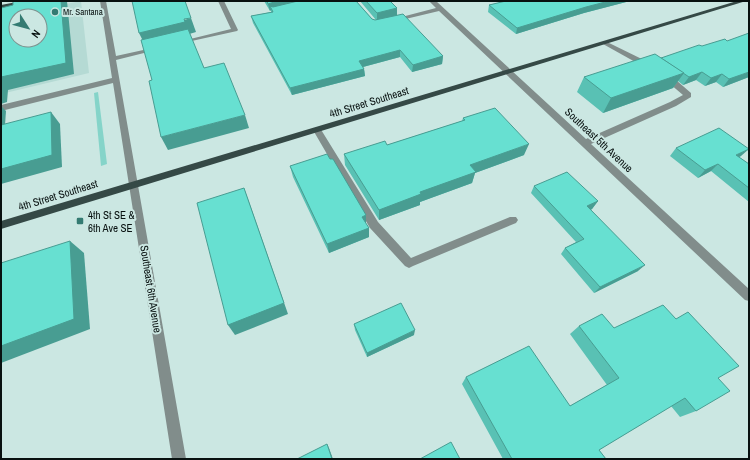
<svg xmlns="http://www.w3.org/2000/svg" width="750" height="460" font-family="'Archivo Narrow',sans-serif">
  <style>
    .built { fill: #b5dad4; fill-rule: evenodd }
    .green { fill: #85d4c9 }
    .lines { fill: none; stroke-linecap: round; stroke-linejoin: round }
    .minor { fill: #818d8b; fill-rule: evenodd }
    .major { fill: #354946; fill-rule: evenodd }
    .wall { fill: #59c1b4 }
    .shaded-wall { fill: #489d92 }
    .building { fill: #67e0d1; stroke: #489d92; fill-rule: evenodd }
    .poi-dot { fill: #347b72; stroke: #cbe7e2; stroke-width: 1.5 }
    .labels { text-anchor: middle; stroke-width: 4; stroke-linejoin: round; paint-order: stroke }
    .far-poi-label { font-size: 9px; fill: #081110; stroke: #cbe7e2; text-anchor: start }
    .street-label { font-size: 11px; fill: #081110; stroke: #cbe7e2 }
    .poi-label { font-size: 11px; fill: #081110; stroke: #cbe7e2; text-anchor: start }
  </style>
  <rect width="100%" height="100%" fill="#cbe7e2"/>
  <path class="built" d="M81 1 89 73 1 94V17ZM16 16H40V40H16Z"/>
  <polygon class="green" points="98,92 107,164 101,166 94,93"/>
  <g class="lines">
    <g class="minor">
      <polygon points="100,1 106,1 116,56 157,47 160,49 116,60 186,459 172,459 113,83 1,111 1,105 112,78"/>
      <polygon points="218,1 224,1 238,30 237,31 178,44 178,42 231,29"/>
      <polygon points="429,1 436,1 586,139 670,102 683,95 663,78 663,74 669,74 691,93 691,97 676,106 591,144 749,289 749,301 745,300 439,11 393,22 390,20 436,8"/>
      <polygon points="605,41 652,64 653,66 652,68 646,68 603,44 603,42"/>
      <polygon points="317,127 320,128 378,222 411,258 510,217 516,217 518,220 516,223 413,266 409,268 405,266 370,228 313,130"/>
    </g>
    <g class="major">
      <polygon points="22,1 35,1 1,9 1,5"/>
      <polygon points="737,1 746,1 1,229 1,221"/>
    </g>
  </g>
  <g class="wall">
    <polygon points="264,1 356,1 372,19 375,20 376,20 360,1 390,1 397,8 397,15 443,56 442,64 412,72 400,57 363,67 364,69 365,76 292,95 253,23 251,16 271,12 271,10 270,11"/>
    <polygon points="506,1 630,1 584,13 516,34 488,12 489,5"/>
    <polygon points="661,58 749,77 723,87 716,82 705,86 696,80 683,85 678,81 673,88 603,113 577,92 584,77"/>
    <polygon points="463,118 524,155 475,173 472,183 420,202 420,205 379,220 345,165 344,154 387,145 462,121"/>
    <polygon points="676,148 741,156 739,157 749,164 749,202 711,171 698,178 670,156"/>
    <polygon points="330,159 366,215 366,224 369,228 369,237 329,253 293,177 290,166"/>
    <polygon points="534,186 598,201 592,209 591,210 638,271 594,293 561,254 565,248 576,242 531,193"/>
    <polygon points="354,324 414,335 367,357 355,330"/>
    <polygon points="579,326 614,328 718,378 696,411 680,417 671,406 599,450 606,459 503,459 462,384 466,377 570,406 607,385 570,334"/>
  </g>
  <g class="shaded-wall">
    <polygon points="61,1 67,1 74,74 8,90 7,102 1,104 1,77"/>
    <polygon points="277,1 303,1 272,10 270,6 271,10 270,11 268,4"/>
    <polygon points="609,1 630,1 584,13 516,34 517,28 586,7"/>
    <polygon points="397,8 397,16 377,20 377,13"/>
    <polygon points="191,18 196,32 146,47 139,33"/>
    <polygon points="400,50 400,57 359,68 359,61"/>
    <polygon points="443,56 442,64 412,72 413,65"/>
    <polygon points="364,69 365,76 292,95 290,88"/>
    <polygon points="702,72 696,80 683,85 689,77"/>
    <polygon points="749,72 749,77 723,87 729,79"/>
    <polygon points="684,73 673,88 603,113 611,98"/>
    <polygon points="722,74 716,82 705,86 711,78"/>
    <polygon points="1,106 6,111 4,139 1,136"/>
    <polygon points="51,112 60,124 62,167 1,184 1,169"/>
    <polygon points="245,115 249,128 168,150 161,137"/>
    <polygon points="529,144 524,155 475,173 472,183 420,202 420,205 379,220 379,210 420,192 470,165"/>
    <polygon points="749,149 741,156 729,162 736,155"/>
    <polygon points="718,164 711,171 698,178 705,170"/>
    <polygon points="244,188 249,202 288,314 235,335 228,325"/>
    <polygon points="598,201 592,209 582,213 587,206"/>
    <polygon points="366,215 366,225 362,217"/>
    <polygon points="369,228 369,237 329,253 327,244"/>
    <polygon points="70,241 84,253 90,329 1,363 1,346"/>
    <polygon points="645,265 638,271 594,293 600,287"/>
    <polygon points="415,330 414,335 367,357 367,353"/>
    <polygon points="327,444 329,448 333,459 332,459"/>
  </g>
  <g class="building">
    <path d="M13 1H61L66 63 1 77V8L13 5ZM16 16H40V40H16Z"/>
    <polygon points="132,1 185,1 191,18 184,19 185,22 139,33"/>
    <polygon points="267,1 277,1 268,4"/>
    <polygon points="298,1 356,1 372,19 375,20 403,14 443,56 413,65 400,50 359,61 364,69 290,88 251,16 273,12 270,6 273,7"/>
    <polygon points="366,1 390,1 397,8 377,13"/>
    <polygon points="506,1 609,1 586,7 517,28 489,5"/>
    <polygon points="188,29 204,68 224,63 245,115 161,137 149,81 152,80 141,40"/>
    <polygon points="749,33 749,72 729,79 722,74 711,78 702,72 689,77 661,58 699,45 702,46 725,39 727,41"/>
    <polygon points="655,54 684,73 611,98 584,77"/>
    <polygon points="495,108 529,144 470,165 476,172 420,192 421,194 379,210 344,154 385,141 387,145 465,120 463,118"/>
    <polygon points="51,112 52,155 1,169 1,125"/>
    <polygon points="719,128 749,149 736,155 749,164 749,188 718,164 705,170 676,148"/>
    <polygon points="327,154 330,159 333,159 366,215 362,217 369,228 327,244 290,166"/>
    <polygon points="567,172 598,201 587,206 645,265 600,287 565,248 584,239 534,186"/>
    <polygon points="244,188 284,303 228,325 197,203"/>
    <polygon points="70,241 74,319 1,346 1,263"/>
    <polygon points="401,303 415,330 367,353 354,324"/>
    <polygon points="663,305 676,319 688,312 739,366 718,378 730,391 696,411 685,398 599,450 606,459 512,459 466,377 529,346 570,406 619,378 579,326 602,314 614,328"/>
    <polygon points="451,442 460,459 420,459"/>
    <polygon points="327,444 332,459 297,459"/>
  </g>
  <g class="poi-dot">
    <circle cx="55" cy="12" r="4"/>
    <rect x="76" y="217" width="8" height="8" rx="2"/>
  </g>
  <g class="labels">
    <g class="far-poi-label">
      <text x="63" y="15">Mr. Santana</text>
    </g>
    <g class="street-label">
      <text transform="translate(369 102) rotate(-17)" y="4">4th Street Southeast</text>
      <text transform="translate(599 140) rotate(43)" y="4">Southeast 5th Avenue</text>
      <text transform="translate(58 195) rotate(-17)" y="4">4th Street Southeast</text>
      <text transform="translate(151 289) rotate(81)" y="4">Southeast 6th Avenue</text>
    </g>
    <g class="poi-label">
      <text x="88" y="219">4th St SE &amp;<tspan x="88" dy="13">6th Ave SE</tspan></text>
    </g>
  </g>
  <rect width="750" height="460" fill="none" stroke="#081110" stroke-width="4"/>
  <g transform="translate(28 28) rotate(126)"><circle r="19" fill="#cbe7e2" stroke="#7d918e"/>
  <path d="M0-3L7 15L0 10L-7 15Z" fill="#347b72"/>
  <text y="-6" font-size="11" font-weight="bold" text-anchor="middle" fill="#081110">N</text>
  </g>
</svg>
